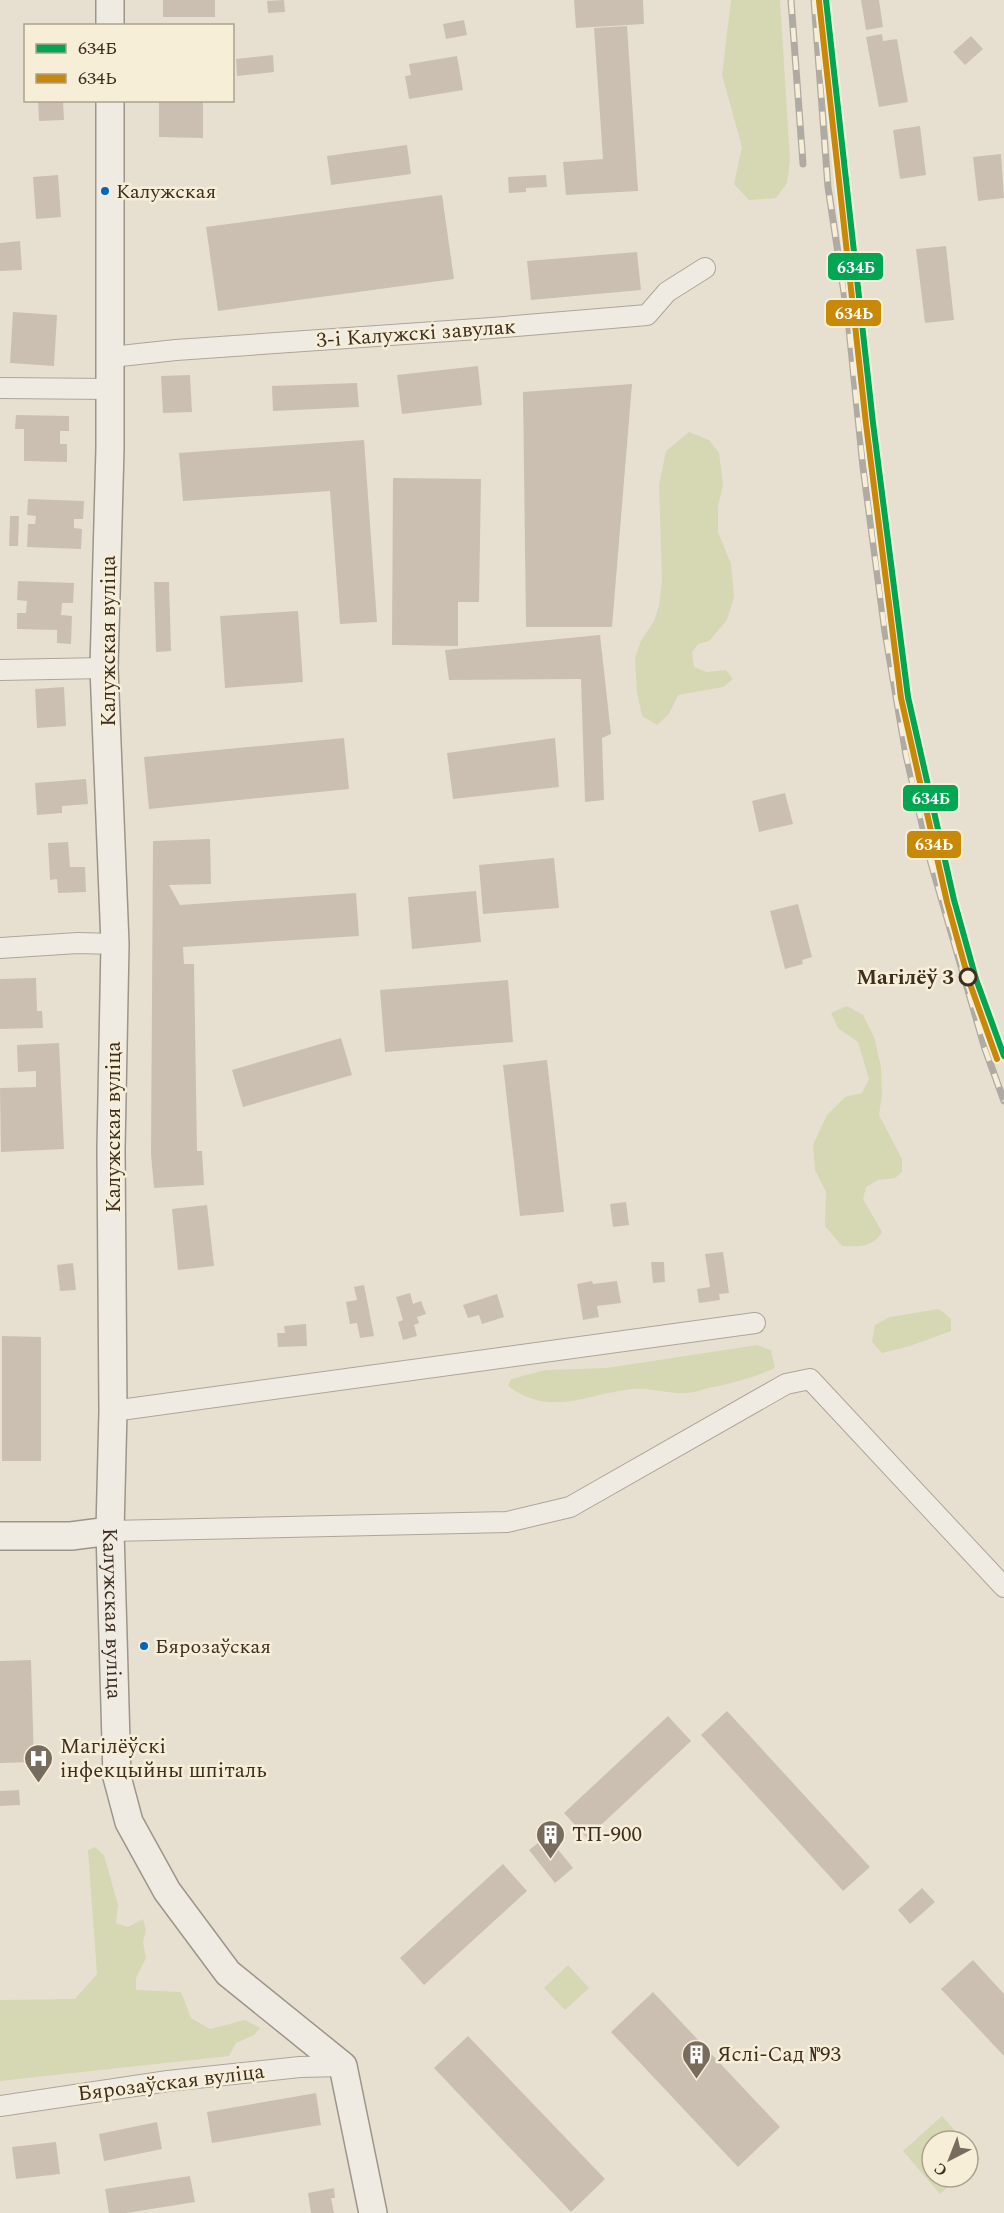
<svg xmlns="http://www.w3.org/2000/svg" width="1004" height="2213" font-family="Spectral,serif">
  <style>
    .green { fill: #d6d7b3 }
    .building { fill: #cbbfb2 }
    .lines { fill: none; stroke-linecap: round; stroke-linejoin: round }
    .street-casing { stroke: #ada599; stroke-width: 22 }
    .secondary-casing { stroke: #9c958a; stroke-width: 30 }
    .street { stroke: #efebe3; stroke-width: 20 }
    .secondary { stroke: #efebe3; stroke-width: 27 }
    .rail-casing { stroke: #afaaa2; stroke-width: 7 }
    .rail { stroke: #f7eed8; stroke-width: 4.5; stroke-dasharray: 14; stroke-linecap: butt }
    .rail-1-casing { stroke: #f7eed8; stroke-width: 10 }
    .rail-2-casing { stroke: #f7eed8; stroke-width: 10 }
    .rail-1 { stroke: #00a651; stroke-width: 6 }
    .rail-2 { stroke: #c88808; stroke-width: 6 }
    .bus-dot { fill: #0065bd; stroke: #f7eed8; stroke-width: 2 }
    .stop-dot { fill: #f7eed8; stroke: #3d2e20; stroke-width: 3 }
    .labels { text-anchor: middle; stroke-width: 5; stroke-linejoin: round; paint-order: stroke }
    .bus-label { font-size: 20px; fill: #3d2e20; stroke: #f7eed8; text-anchor: start }
    .street-label { font-size: 21px; fill: #3d2e20; stroke: #f7eed8 }
    .stop-label { font-size: 21px; font-weight: bold; fill: #3d2e20; stroke: #f7eed8; text-anchor: end }
    .poi-label { font-size: 21px; fill: #3d2e20; stroke: #f7eed8; text-anchor: start }
    .line-badge { stroke: #f7eed8; stroke-width: 2 }
    .badge-label { font-size: 16px; text-anchor: middle; font-weight: bold; fill: #fff }
  </style>
  <rect width="100%" height="100%" fill="#e7e0d1"/>
  <g class="green">
    <polygon points="731,0 780,0 790,160 787,183 776,198 749,200 734,184 742,147 722,75"/>
    <polygon points="689,432 709,440 719,453 723,485 718,506 718,532 731,564 734,597 727,620 709,641 698,644 692,652 694,667 707,672 726,670 733,679 723,687 678,695 669,714 657,725 642,716 637,693 635,658 641,641 654,621 659,606 662,581 659,485 666,451"/>
    <path d="M847 1006 863 1015 874 1037 881 1067 882 1095 879 1115 902 1159V1172L895 1178 878 1180 866 1187 863 1199 882 1232C874 1247 858 1247 842 1246L825 1226 826 1192 815 1170 813 1145 827 1115 845 1097 862 1093 869 1079 858 1042 838 1028 831 1013Z"/>
    <polygon points="939,1309 951,1319 951,1331 910,1346 882,1353 872,1342 875,1325 890,1317"/>
    <path d="M757 1345 771 1350 775 1368C753 1378 732 1383 709 1388 702 1389 694 1393 687 1393 668 1394 650 1387 632 1389 585 1394 552 1418 508 1386L511 1379 546 1370 607 1368Z"/>
    <polygon points="95,1847 104,1855 118,1905 116,1923 128,1927 143,1919 146,1930 143,1942 146,1958 136,1978 136,1990 181,1992 191,2018 210,2029 245,2020 260,2028 254,2035 236,2043 229,2056 0,2081 0,2000 75,1999 97,1974 88,1850"/>
    <polygon points="568,1965 589,1988 565,2010 544,1988"/>
    <polygon points="942,2116 964,2141 932,2141 932,2177 959,2177 940,2194 903,2151"/>
    <polygon points="968,2145 980,2159 968,2169"/>
  </g>
  <g class="building">
    <rect x="163" y="0" width="52" height="17"/>
    <polygon points="284,0 285,12 268,13 267,1"/>
    <polygon points="574,0 643,0 644,24 576,28"/>
    <polygon points="861,0 879,0 883,27 866,30"/>
    <polygon points="464,20 467,35 446,39 443,24"/>
    <polygon points="627,26 638,191 566,195 563,162 603,159 594,28"/>
    <polygon points="882,34 883,41 897,39 908,102 879,107 866,37"/>
    <polygon points="971,36 983,49 965,65 953,52"/>
    <polygon points="273,55 274,72 237,76 236,59"/>
    <polygon points="457,56 463,90 409,99 405,76 411,75 409,64"/>
    <polygon points="38,100 63,100 64,120 39,121"/>
    <polygon points="159,100 203,100 203,138 159,137"/>
    <polygon points="920,126 926,175 900,179 893,130"/>
    <polygon points="407,145 411,174 331,185 327,156"/>
    <polygon points="1001,154 1004,198 978,201 973,157"/>
    <polygon points="58,175 61,217 36,219 33,177"/>
    <polygon points="546,175 547,187 526,188 526,192 509,193 508,177"/>
    <polygon points="442,195 454,279 218,311 206,227"/>
    <polygon points="20,241 22,270 0,271 0,243"/>
    <polygon points="946,246 954,320 925,323 916,249"/>
    <polygon points="637,252 641,290 531,300 527,261"/>
    <polygon points="13,312 57,315 54,366 10,363"/>
    <polygon points="478,366 482,405 402,414 397,375"/>
    <polygon points="190,375 192,412 163,413 161,376"/>
    <polygon points="357,383 359,407 273,411 272,386"/>
    <polygon points="632,384 612,627 526,627 523,392"/>
    <polygon points="16,415 69,416 69,431 60,431 60,444 67,444 67,462 24,461 24,429 15,429"/>
    <polygon points="364,440 377,622 340,624 330,491 183,501 179,453"/>
    <polygon points="393,478 481,479 479,602 458,602 458,646 392,645"/>
    <polygon points="28,499 84,501 83,519 74,519 74,528 82,529 81,549 27,547 28,524 35,524 36,516 27,515"/>
    <polygon points="10,516 19,516 18,546 9,546"/>
    <polygon points="18,581 74,583 73,603 62,603 61,615 72,616 71,644 57,643 57,630 17,629 17,613 26,613 27,601 17,600"/>
    <polygon points="154,582 169,582 171,651 156,652"/>
    <polygon points="298,611 303,682 225,688 220,616"/>
    <polygon points="600,635 611,734 602,738 604,800 585,802 581,679 449,680 445,650"/>
    <polygon points="64,687 66,726 37,728 35,689"/>
    <polygon points="344,738 349,789 149,809 144,757"/>
    <polygon points="555,738 559,787 453,799 447,753"/>
    <polygon points="86,779 88,804 62,806 62,813 37,815 35,783"/>
    <polygon points="785,793 793,824 759,832 752,801"/>
    <polygon points="210,839 211,884 169,885 180,905 356,893 359,936 183,947 184,964 194,964 197,1151 202,1151 204,1185 154,1188 151,1154 153,841"/>
    <polygon points="68,842 70,867 85,867 86,892 58,893 57,879 50,880 48,843"/>
    <polygon points="554,858 559,908 483,914 479,865"/>
    <polygon points="476,891 481,942 412,949 408,897"/>
    <polygon points="798,904 812,957 802,960 803,964 785,969 770,911"/>
    <polygon points="36,978 37,1011 42,1011 43,1028 0,1029 0,979"/>
    <polygon points="508,980 513,1042 385,1052 380,990"/>
    <polygon points="341,1038 352,1075 243,1107 232,1070"/>
    <polygon points="59,1043 64,1149 1,1152 0,1088 36,1087 36,1071 18,1072 17,1045"/>
    <polygon points="547,1060 564,1212 520,1216 503,1065"/>
    <polygon points="626,1202 629,1225 613,1227 610,1204"/>
    <polygon points="207,1205 214,1266 178,1270 172,1209"/>
    <polygon points="723,1252 729,1293 719,1294 720,1300 699,1303 697,1289 710,1287 705,1254"/>
    <polygon points="651,1262 664,1262 665,1282 653,1283"/>
    <polygon points="73,1263 76,1290 60,1291 57,1265"/>
    <polygon points="592,1281 593,1284 617,1281 621,1303 597,1306 599,1317 583,1320 577,1284"/>
    <polygon points="364,1285 374,1336 360,1338 357,1323 350,1324 346,1302 357,1300 354,1287"/>
    <polygon points="410,1293 413,1304 421,1301 426,1314 417,1317 419,1323 414,1325 417,1336 403,1340 398,1322 403,1320 396,1297"/>
    <polygon points="497,1294 504,1317 482,1324 479,1315 468,1318 463,1305"/>
    <polygon points="306,1324 307,1346 278,1347 277,1333 285,1333 284,1326"/>
    <polygon points="2,1336 41,1337 41,1461 2,1461"/>
    <polygon points="31,1660 34,1762 0,1763 0,1661"/>
    <polygon points="727,1711 870,1867 843,1891 701,1735"/>
    <polygon points="668,1716 691,1741 587,1838 564,1813"/>
    <polygon points="19,1790 20,1805 0,1806 0,1791"/>
    <polygon points="547,1836 573,1868 555,1883 529,1850"/>
    <polygon points="503,1864 527,1891 424,1985 400,1958"/>
    <polygon points="922,1888 935,1902 910,1924 898,1910"/>
    <polygon points="973,1960 1004,1994 1004,2056 941,1989"/>
    <polygon points="653,1992 780,2127 738,2167 611,2032"/>
    <polygon points="468,2036 605,2179 571,2212 434,2068"/>
    <polygon points="316,2093 321,2125 212,2143 207,2112"/>
    <polygon points="157,2122 162,2149 104,2161 99,2134"/>
    <polygon points="56,2142 60,2174 16,2179 12,2147"/>
    <polygon points="190,2176 195,2202 126,2213 109,2213 105,2189"/>
    <polygon points="334,2188 335,2198 331,2198 334,2213 311,2213 308,2193"/>
  </g>
  <g class="lines">
    <defs>
      <g id="street">
        <polyline points="111,357 176,350 492,328 647,315 667,292 705,268"/>
        <polyline points="0,388 110,389"/>
        <polyline points="0,670 104,668"/>
        <polyline points="0,948 78,943 115,944"/>
        <polyline points="113,1411 755,1323"/>
        <polyline points="110,1531 507,1522 570,1507 786,1384 810,1379 1004,1587"/>
        <polyline points="0,2106 168,2081 300,2067 343,2066"/>
      </g>
      <g id="secondary">
        <polyline points="110,0 110,26"/>
        <path id="s1" d="M110 100V448L104 668 115 944 111 1149 113 1411 110 1531 117 1777 129 1822 167 1891 228 1973 343 2066 373 2213"/>
        <polyline points="0,1536 71,1536 110,1531"/>
      </g>
    </defs>
    <use href="#street" class="street-casing"/>
    <use href="#secondary" class="secondary-casing"/>
    <use href="#street" class="street"/>
    <use href="#secondary" class="secondary"/>
    <defs>
      <g id="rail">
        <polyline points="791,0 803,164"/>
        <polyline points="814,0 828,187 848,319 863,467 885,632 906,755 931,863 985,1049 1004,1101"/>
      </g>
    </defs>
    <use href="#rail" class="rail-casing"/>
    <use href="#rail" class="rail"/>
    <defs>
      <polyline id="rail-1" points="826,0 873,423 908,697 954,900 976,979 1004,1056"/>
      <polyline id="rail-2" points="819,1 866,424 901,698 947,902 969,981 997,1059"/>
    </defs>
    <use href="#rail-1" class="rail-1-casing"/>
    <use href="#rail-2" class="rail-2-casing"/>
    <use href="#rail-1" class="rail-1"/>
    <use href="#rail-2" class="rail-2"/>
  </g>
  <defs>
    <symbol id="hospital-pin" viewBox="-11 -11 22 30"><path d="M0 17L-7.5 6A9.5 9.5 0 1 1 7.5 6Z" fill="#786c5e" stroke="#f7eed8"/><path d="M-5-5h3v3.5h4V-5h3V5h-3V1.5h-4V5h-3Z" fill="#fff"/></symbol>
    <symbol id="building-pin" viewBox="-11 -11 22 30"><path d="M0 17L-7.5 6A9.5 9.5 0 1 1 7.5 6Z" fill="#786c5e" stroke="#f7eed8"/><path d="M-4-6H4V6H1V3H-1V6H-4ZM-2.5-4.3h1.7v1.8h-1.7ZM.8-4.3h1.7v1.8H.8ZM-2.5-1h1.7V.8h-1.7ZM.8-1h1.7V.8H.8Z" fill="#fff"/></symbol>
  </defs>
  <g fill-rule="evenodd">
    <use href="#hospital-pin" x="22" y="1742" width="33" height="45"/>
    <use href="#building-pin" x="534" y="1818" width="33" height="45"/>
    <use href="#building-pin" x="680" y="2038" width="33" height="45"/>
  </g>
  <g class="bus-dot">
    <circle cx="105" cy="191" r="5"/>
    <circle cx="144" cy="1646" r="5"/>
  </g>
  <circle class="stop-dot" cx="968" cy="977" r="8"/>
  <g class="labels">
    <g class="bus-label">
      <text x="116" y="198">Калужская</text>
      <text x="155" y="1653">Бярозаўская</text>
    </g>
    <g class="street-label">
      <text transform="translate(416 333) rotate(-4)" y="7">3-і Калужскі завулак</text>
      <text transform="translate(108 641) rotate(-90)" y="7">Калужская вуліца</text>
      <text transform="translate(113 1127) rotate(-90)" y="7">Калужская вуліца</text>
      <text dy="7" stroke="none"><textPath href="#s1" startOffset="1514">Калужская вуліца</textPath></text>
      <text transform="translate(171 2082) rotate(-7)" y="7">Бярозаўская вуліца</text>
    </g>
    <g class="stop-label">
      <text x="954" y="984">Магілёў 3</text>
    </g>
    <g class="poi-label">
      <text x="60" y="1753">Магілёўскі<tspan x="60" dy="24">інфекцыйны шпіталь</tspan></text>
      <text x="572" y="1841">ТП-900</text>
      <text x="717" y="2061">Яслі-Сад №93</text>
    </g>
  </g>
  <g class="line-badge">
    <rect x="827" y="252" width="57" height="29" rx="6" fill="#00a651"/>
    <rect x="825" y="299" width="57" height="28" rx="6" fill="#c88808"/>
    <rect x="902" y="784" width="57" height="28" rx="6" fill="#00a651"/>
    <rect x="906" y="830" width="56" height="29" rx="6" fill="#c88808"/>
  </g>
  <g class="badge-label">
    <text x="856" y="273">634Б</text>
    <text x="854" y="319">634Ь</text>
    <text x="931" y="804">634Б</text>
    <text x="934" y="850">634Ь</text>
  </g>
  <rect x="24" y="24" width="210" height="78" fill="#f7eed8" stroke="#ada18e" stroke-width="1.5"/>
  <rect x="36" y="44" width="30" height="9" fill="#00a651" stroke="#ada18e" stroke-width="1.5"/>
  <text x="78" y="54" font-size="18" fill="#3d2e20">634Б</text>
  <rect x="36" y="74" width="30" height="9" fill="#c88808" stroke="#ada18e" stroke-width="1.5"/>
  <text x="78" y="84" font-size="18" fill="#3d2e20">634Ь</text>
  <g transform="translate(950 2159) rotate(222)"><circle r="28" fill="#f7eed8" stroke="#ada18e" stroke-width="1.5"/>
  <path d="M0-4.5L10 22L0 15L-10 22Z" fill="#786c5e"/>
  <text y="-9" font-size="16" font-weight="bold" text-anchor="middle" fill="#3d2e20">С</text>
  </g>
</svg>
